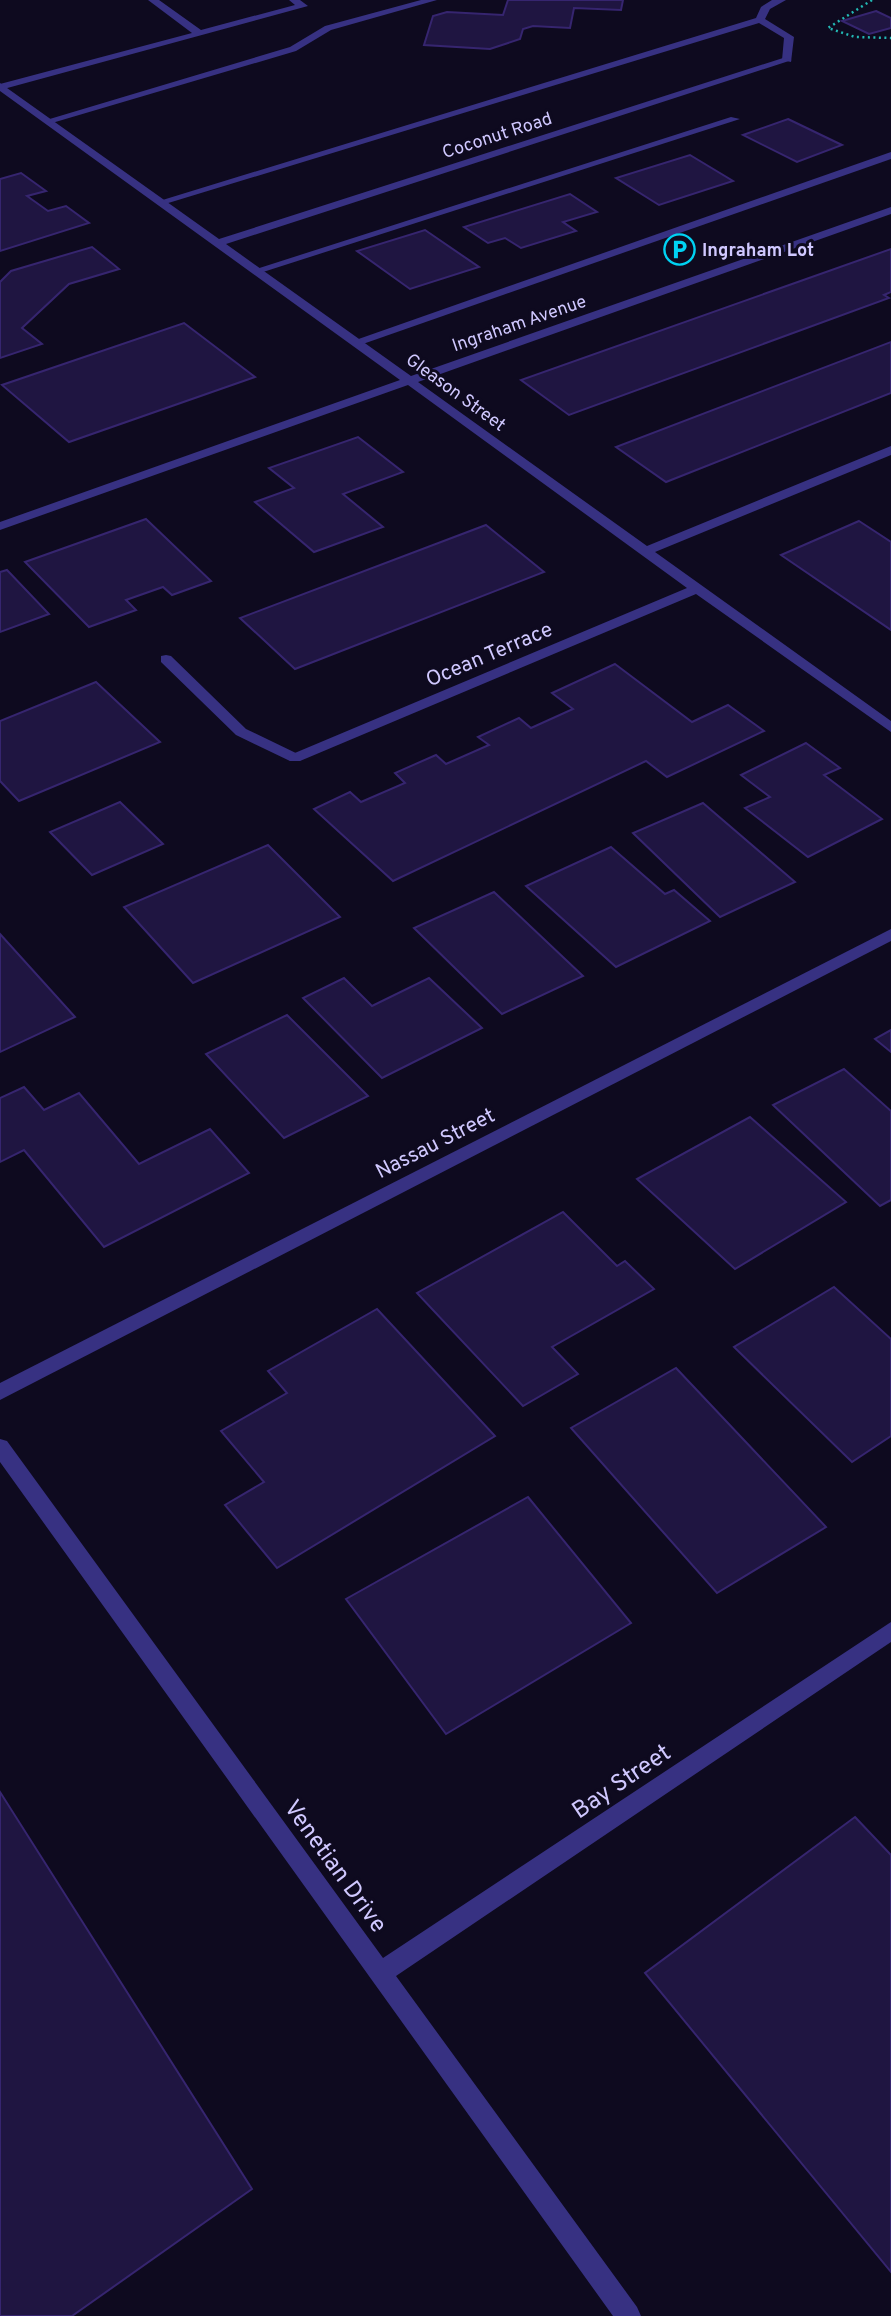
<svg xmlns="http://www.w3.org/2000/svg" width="891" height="2316" font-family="Overpass,sans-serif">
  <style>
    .building { fill: #1f1541; stroke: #36256f; stroke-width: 2 }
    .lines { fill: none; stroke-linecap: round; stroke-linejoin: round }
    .path { stroke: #23b8b4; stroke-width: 2.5; stroke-dasharray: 2 3.5; stroke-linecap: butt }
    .service { fill: #373182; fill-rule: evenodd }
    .minor { fill: #373182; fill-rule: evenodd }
    .labels { text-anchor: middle; stroke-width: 6; stroke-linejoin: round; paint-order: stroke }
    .far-street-label { font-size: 18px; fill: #d0c8ff; stroke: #0e0a1f }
    .far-poi-label { font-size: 18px; font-weight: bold; fill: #d0c8ff; stroke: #0e0a1f; text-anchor: start }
    .street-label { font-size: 21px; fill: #d0c8ff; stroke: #0e0a1f }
    .near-street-label { font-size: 24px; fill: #d0c8ff; stroke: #0e0a1f }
  </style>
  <rect width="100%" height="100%" fill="#0e0a1f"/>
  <g class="building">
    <polygon points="508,0 623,0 621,10 574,8 570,28 533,26 523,29 520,39 490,49 424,45 433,16 447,12 503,15"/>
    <polygon points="876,11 891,18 891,28 869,34 842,21"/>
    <polygon points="788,119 842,145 797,162 743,135"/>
    <polygon points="690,155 733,181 659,205 616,178"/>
    <polygon points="21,173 46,191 27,196 48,211 66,206 89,223 0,251 0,179"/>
    <polygon points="570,194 597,212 563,222 576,231 521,248 505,238 488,243 464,227"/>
    <polygon points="425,230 479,267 410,289 357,251"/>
    <polygon points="92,247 119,269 69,284 22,328 42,344 0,358 0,282 11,271"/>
    <polygon points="891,249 891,292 884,295 889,298 569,415 521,380"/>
    <polygon points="184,323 255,377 69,442 2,385"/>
    <polygon points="891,342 891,393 666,482 616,447"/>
    <polygon points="358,437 403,472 343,494 383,527 314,552 255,502 294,488 269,468"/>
    <polygon points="146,519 211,581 172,595 163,587 126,600 136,610 89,627 25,562"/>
    <polygon points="859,521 891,542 891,630 781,555"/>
    <polygon points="486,525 544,572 295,669 240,618"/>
    <polygon points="7,570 49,614 0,632 0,572"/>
    <polygon points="615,664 692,722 728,705 764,731 667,777 646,761 393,881 314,809 350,792 361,802 405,783 395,773 436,755 446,764 489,745 478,737 519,718 531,728 573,709 552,693"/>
    <polygon points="96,682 160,742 19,801 0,781 0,721"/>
    <polygon points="806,743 840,768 824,775 882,819 808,857 745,808 770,797 741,775"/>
    <polygon points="120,802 163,844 92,875 50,832"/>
    <polygon points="703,803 795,882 720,917 633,833"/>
    <polygon points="268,845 340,917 193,983 124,907"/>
    <polygon points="611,847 665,894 674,890 710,921 616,967 526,886"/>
    <polygon points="494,892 583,976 502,1014 414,928"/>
    <polygon points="0,934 75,1017 0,1052"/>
    <polygon points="344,978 372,1006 429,978 482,1028 382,1078 303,998"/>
    <polygon points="287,1015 368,1096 284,1138 206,1054"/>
    <polygon points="891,1030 891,1052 875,1039"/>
    <polygon points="844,1069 891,1111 891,1200 880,1206 773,1105"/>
    <polygon points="24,1087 44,1110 79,1093 139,1164 210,1129 249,1173 104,1247 24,1150 0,1162 0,1098"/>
    <polygon points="750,1117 846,1202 735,1269 637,1179"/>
    <polygon points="563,1212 617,1266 625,1261 654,1289 552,1347 578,1374 523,1406 417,1293"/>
    <polygon points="834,1287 891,1339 891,1436 852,1462 734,1347"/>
    <polygon points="377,1309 495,1436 277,1568 225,1505 264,1482 221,1431 287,1393 268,1371"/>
    <polygon points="676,1368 826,1527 717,1593 571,1428"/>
    <polygon points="528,1497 631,1623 446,1734 346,1599"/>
    <polygon points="0,1792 252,2189 72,2316 0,2316"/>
    <polygon points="855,1817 891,1855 891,2272 645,1973"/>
  </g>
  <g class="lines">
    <polyline class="path" points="872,0 828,28 855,37 891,38"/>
    <g class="service">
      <polygon points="148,0 159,0 201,30 295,5 289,0 300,0 308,6 0,90 0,84 192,33"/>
      <polygon points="421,0 437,0 331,30 296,51 52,123 43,121 290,47 325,26"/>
      <polygon points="772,0 786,0 770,9 765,19 794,37 791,62 782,60 784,38 759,23 165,204 156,202 756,18 761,7"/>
      <polygon points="731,117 740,119 260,273 250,271"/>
      <polygon points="891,152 891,159 360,345 350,342"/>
      <polygon points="166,655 171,656 246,729 300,755 302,758 300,761 290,761 236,735 161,662 161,656"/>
    </g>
    <g class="minor">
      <polygon points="783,58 792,60 226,244 411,376 891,207 891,214 418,382 647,546 891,446 891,455 655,552 891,721 891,732 696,594 300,761 290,761 288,758 290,755 687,588 408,385 0,530 0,522 400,380 0,91 0,83 219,239"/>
      <polygon points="891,929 891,941 0,1400 0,1383"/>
      <polygon points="0,1439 7,1441 383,1958 891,1622 891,1642 396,1976 637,2307 641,2316 613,2316 0,1462"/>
    </g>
  </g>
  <defs>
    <symbol id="parking-ring" viewBox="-11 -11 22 22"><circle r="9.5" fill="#0e0a1f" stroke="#00d2f3" stroke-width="1.5"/><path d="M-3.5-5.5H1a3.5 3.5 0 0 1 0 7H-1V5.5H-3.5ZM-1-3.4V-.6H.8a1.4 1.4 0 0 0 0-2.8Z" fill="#00d2f3"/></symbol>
  </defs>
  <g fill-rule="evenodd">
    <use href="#parking-ring" x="662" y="232" width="35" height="35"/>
  </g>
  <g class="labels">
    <g class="far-street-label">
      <text transform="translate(497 135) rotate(-18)" y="6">Coconut Road</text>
      <text transform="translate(519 323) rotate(-19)" y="6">Ingraham Avenue</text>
      <text transform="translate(456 392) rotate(36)" y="6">Gleason Street</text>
    </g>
    <g class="far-poi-label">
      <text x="702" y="256">Ingraham Lot</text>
    </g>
    <g class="street-label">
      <text transform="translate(489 654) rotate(-23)" y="7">Ocean Terrace</text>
      <text transform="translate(435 1143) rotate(-27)" y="7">Nassau Street</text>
    </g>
    <g class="near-street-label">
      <text transform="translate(621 1781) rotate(-34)" y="8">Bay Street</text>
      <text transform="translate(336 1866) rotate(54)" y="8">Venetian Drive</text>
    </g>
  </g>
</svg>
